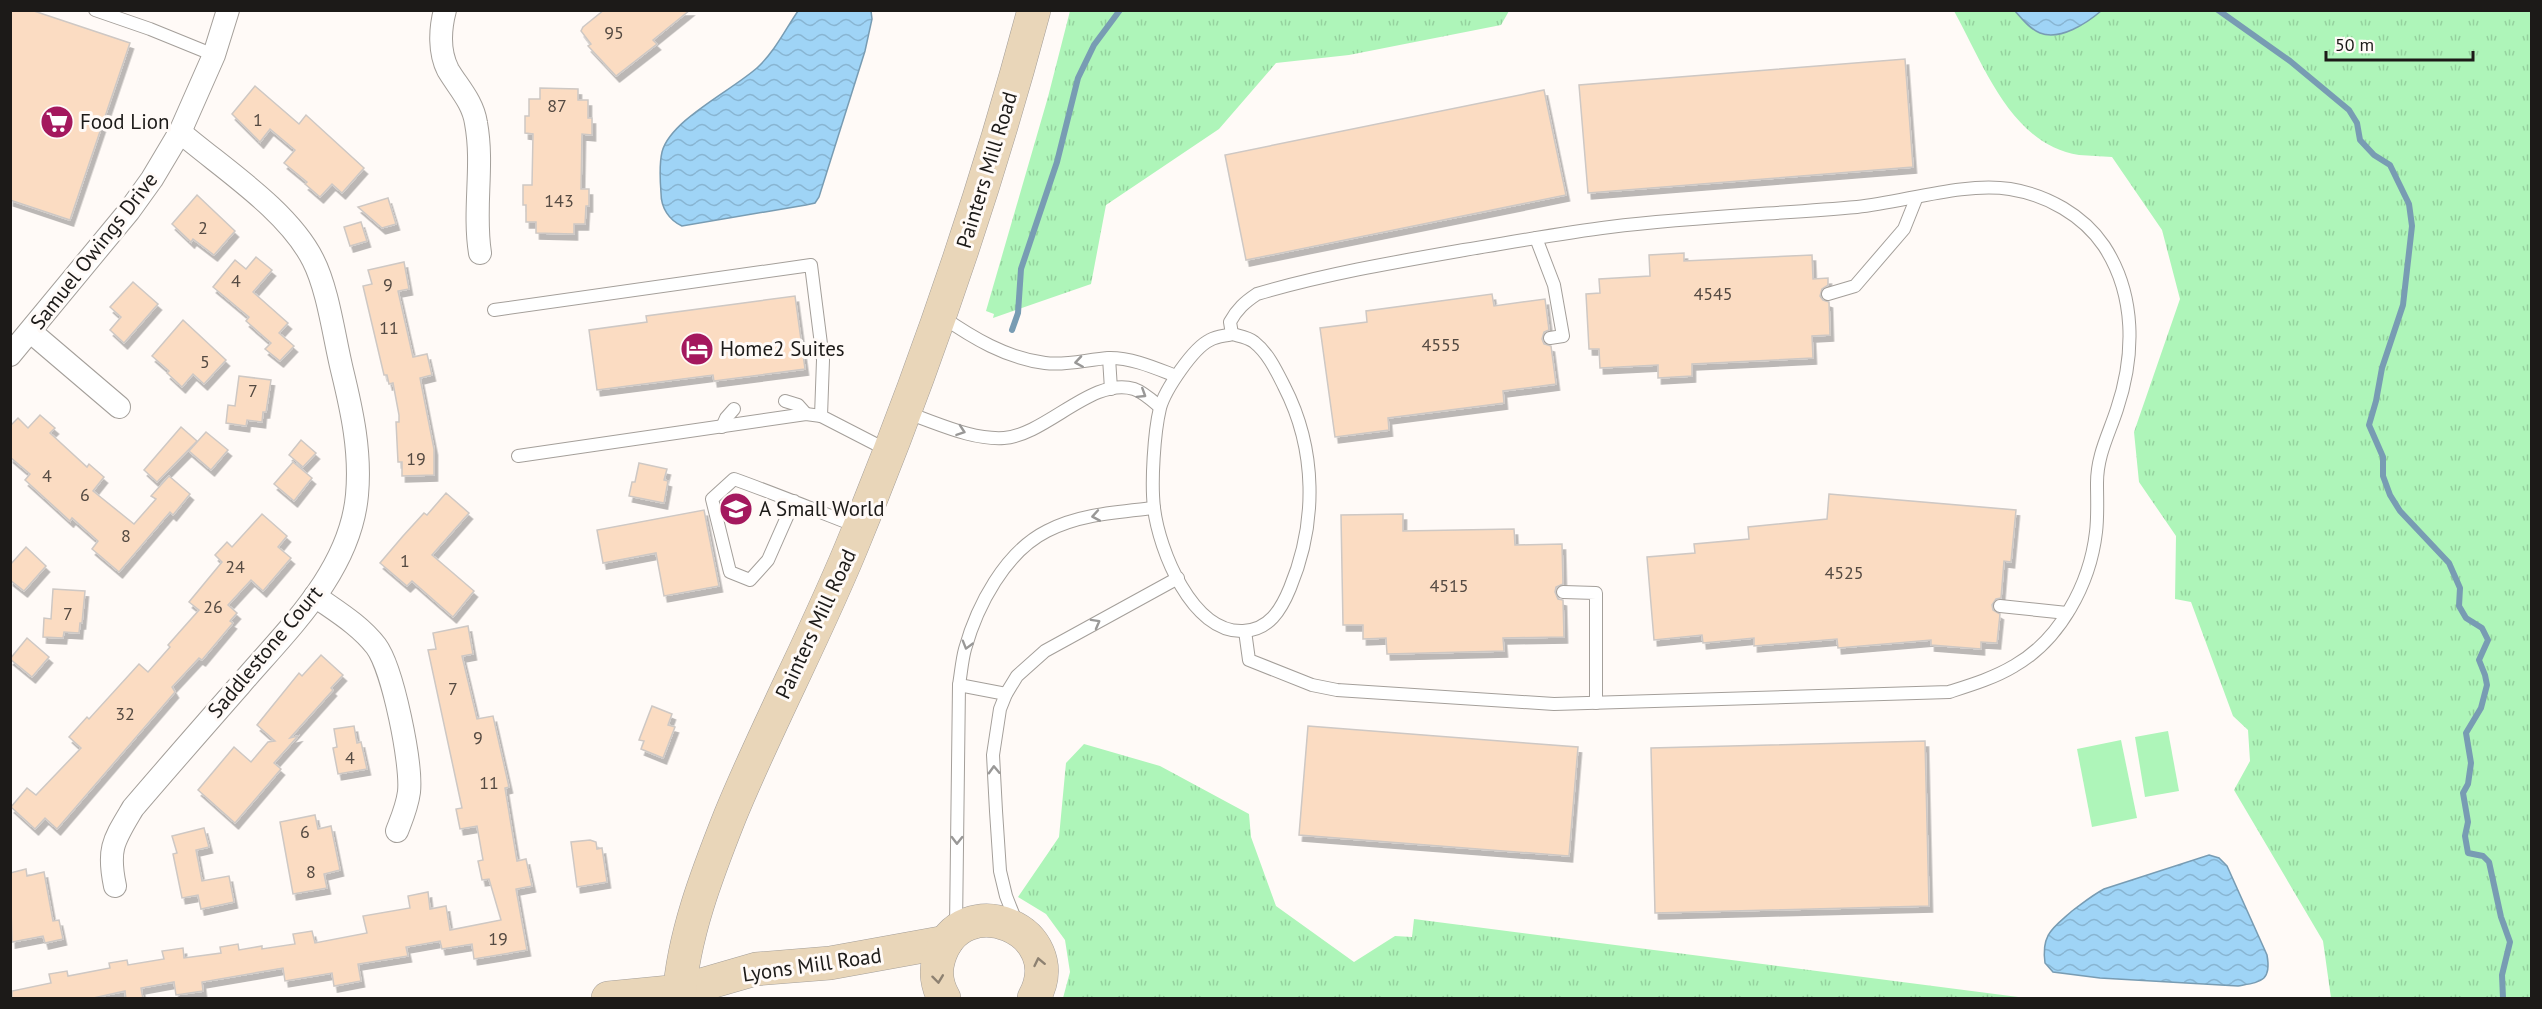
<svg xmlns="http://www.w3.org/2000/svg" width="2542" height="1009" font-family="'PT Sans',sans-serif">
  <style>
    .grass { fill: url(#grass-tufts) }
    .pitch { fill: #aef5b9 }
    .water { fill: url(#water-waves); stroke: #789cb3; stroke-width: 1.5 }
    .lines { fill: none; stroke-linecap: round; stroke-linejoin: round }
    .stream { stroke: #789cb3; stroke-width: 6 }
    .building { fill: #fbdcc2; stroke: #cec8c4; stroke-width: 1.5; filter: url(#shadow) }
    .lane-casing { stroke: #a49f9a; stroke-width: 14 }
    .street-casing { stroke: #a49f9a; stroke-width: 24 }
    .secondary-casing { stroke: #a49f9a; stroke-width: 34 }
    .lane { stroke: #fff; stroke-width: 12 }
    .street { stroke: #fff; stroke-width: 22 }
    .secondary { stroke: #e9d6b9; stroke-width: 33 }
    .oneway { stroke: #999897 }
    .oneway2 { stroke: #8d8171 }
    .labels { text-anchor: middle; stroke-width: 6; stroke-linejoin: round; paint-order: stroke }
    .number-label { font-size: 18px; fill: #544a42 }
    .poi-label { font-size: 21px; fill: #1c1a18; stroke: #fffaf7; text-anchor: start }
    .street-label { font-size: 21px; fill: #1c1a18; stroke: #fffaf7 }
  </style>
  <defs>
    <pattern id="grass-tufts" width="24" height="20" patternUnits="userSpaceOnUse" patternTransform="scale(1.5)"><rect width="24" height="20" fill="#aef5b9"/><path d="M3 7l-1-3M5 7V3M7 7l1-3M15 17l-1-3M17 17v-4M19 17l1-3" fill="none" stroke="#95d19e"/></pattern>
    <pattern id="water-waves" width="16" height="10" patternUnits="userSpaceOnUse" patternTransform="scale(1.5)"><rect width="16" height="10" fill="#9fd4f6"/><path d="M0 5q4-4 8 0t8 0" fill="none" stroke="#88b5d2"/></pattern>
    <filter id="shadow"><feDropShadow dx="3.5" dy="6" stdDeviation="0" flood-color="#0004"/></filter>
  </defs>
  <rect width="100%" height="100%" fill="#fffaf7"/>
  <g class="grass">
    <polygon points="1070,11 1070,10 1509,11 1501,25 1349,55 1276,63 1219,129 1106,205 1091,284 993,318 994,314 986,311 1048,97"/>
    <path d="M1954 11H2531V998H2331L2323 941 2234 790 2250 761 2248 730 2233 716 2191 602 2175 599 2176 536 2139 482 2134 432 2180 299 2162 230 2112 157C2101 156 2090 156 2079 155 2011 145 1983 63 1954 11Z"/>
    <polygon points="1084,744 1160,766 1249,814 1251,837 1276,906 1354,962 1395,936 1412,937 1414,919 2026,998 1063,998 1070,972 1065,940 1046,914 1018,897 1059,837 1066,763"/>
  </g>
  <g class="pitch">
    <polygon points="2168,731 2179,791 2145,797 2135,737"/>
    <polygon points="2121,740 2137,818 2092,827 2077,749"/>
  </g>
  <g class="water">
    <path d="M798 11H871L872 19 865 51 819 197 815 203 806 205 682 226C669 220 661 208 661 193 660 180 659 165 662 152 670 120 733 90 758 67 775 51 785 30 798 11Z"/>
    <path d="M2015 11H2101C2087 23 2060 41 2040 33 2030 29 2022 19 2015 11Z"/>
    <path d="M2209 855 2219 858 2227 866 2267 955C2272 982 2260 982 2238 986L2100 978 2053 972 2045 963C2041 934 2053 928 2072 911 2083 903 2091 896 2104 889Z"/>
  </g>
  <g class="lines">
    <g class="stream">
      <polyline points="2218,10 2290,61 2349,110 2357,123 2360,140 2374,155 2390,165 2409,204 2412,226 2403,305 2382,368 2376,401 2369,425 2383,457 2383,476 2390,495 2400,511 2449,563 2460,588 2459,606 2466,618 2482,628 2488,640 2479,660 2485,675 2487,685 2481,708 2466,733 2471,763 2468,784 2463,793 2468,822 2465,836 2468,853 2483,856 2489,862 2501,917 2510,942 2502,975 2503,998"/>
      <polyline points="1012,330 1018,313 1021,269 1057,162 1078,78 1094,45 1120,10"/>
    </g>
  </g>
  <g class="building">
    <polygon points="10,10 31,10 130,43 70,220 10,200"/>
    <polygon points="604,10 690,10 653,40 657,44 616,76 588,46 591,44 581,31 583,27"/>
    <polygon points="1905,59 1913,167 1588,193 1579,85"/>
    <polygon points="255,86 299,124 306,115 364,168 342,193 332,184 320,197 305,184 307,182 284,163 295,150 270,129 260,142 232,114"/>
    <polygon points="540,88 578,89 578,100 588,100 588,118 592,118 592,135 582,134 581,189 589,189 589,206 586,206 585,224 574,224 574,234 536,233 536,222 526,222 526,205 523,205 523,185 532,185 533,134 525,133 525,116 529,116 529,99 540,99"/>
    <polygon points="1544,90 1566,195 1246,260 1225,155"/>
    <polygon points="197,195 235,231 214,255 193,239 191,242 172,224"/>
    <polygon points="388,198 396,224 382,228 358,207"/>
    <polygon points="361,222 367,241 350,246 344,227"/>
    <polygon points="1684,253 1684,261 1812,255 1813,279 1828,278 1828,285 1822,289 1820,296 1823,300 1829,302 1830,335 1812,336 1813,358 1692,364 1692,376 1658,378 1658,365 1600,368 1599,349 1589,349 1586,294 1600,293 1599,279 1650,276 1649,255"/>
    <polygon points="256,257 272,270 253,292 288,323 279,333 294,346 280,361 265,349 271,343 246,321 249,317 213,287 235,260 246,269"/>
    <polygon points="404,262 409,289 398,291 413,357 427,354 432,375 420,378 434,449 434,475 402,476 402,462 398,462 396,422 399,422 399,415 393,383 389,384 387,375 384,375 363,286 372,284 368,270"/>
    <polygon points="133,282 158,304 124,343 110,330 121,317 110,307"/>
    <polygon points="1492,294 1494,306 1545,299 1549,330 1544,332 1542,339 1544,344 1551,346 1556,384 1503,391 1504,403 1388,418 1389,430 1335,437 1320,328 1367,322 1366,311"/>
    <polygon points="795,296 805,369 714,381 713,375 597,390 589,330 647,322 646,316"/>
    <polygon points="183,320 226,360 204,384 193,374 182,387 167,373 169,371 152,356"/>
    <polygon points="239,376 271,380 266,412 263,412 262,422 247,420 246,426 226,423 228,405 235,406"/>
    <polygon points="40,415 55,428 50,433 87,467 89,464 104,477 93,491 134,524 156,499 151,496 169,476 190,494 173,515 170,512 119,572 92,549 98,541 72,518 70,521 25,480 30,474 10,457 10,426 18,418 28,428"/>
    <polygon points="181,427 197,441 157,482 144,470"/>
    <polygon points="206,432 228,450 211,470 189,451"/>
    <polygon points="301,440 316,453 303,467 289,455"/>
    <polygon points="293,462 312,478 294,501 274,484"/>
    <polygon points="639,463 667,469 664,480 668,481 664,503 629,496 632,482 635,482"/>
    <polygon points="446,493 469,513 432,555 474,591 453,617 412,581 407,586 380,563 403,536 424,513 427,515"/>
    <polygon points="1829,494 2016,510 2011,562 2004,561 2001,598 1996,599 1992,605 1993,610 2000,614 1997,643 1981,642 1981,649 1931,645 1931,640 1838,648 1837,639 1754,646 1754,638 1703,643 1702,635 1654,640 1647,557 1695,553 1694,544 1749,539 1748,527 1827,519"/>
    <polygon points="704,510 719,586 664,596 656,553 603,563 597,530"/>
    <polygon points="262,514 287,536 278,547 291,558 263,591 251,580 228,605 237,613 230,621 233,623 202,660 199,658 172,687 175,692 57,829 45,818 35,829 11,807 27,788 36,795 81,748 69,737 87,717 89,719 139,664 148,672 170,647 168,645 199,610 189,602 222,562 215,555 227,542 232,547"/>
    <polygon points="1403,514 1403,531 1514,529 1515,545 1562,544 1563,584 1556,587 1555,592 1558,599 1563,600 1564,637 1503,638 1504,651 1387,654 1386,638 1363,639 1363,625 1343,625 1341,515"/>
    <polygon points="26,547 46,566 24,591 10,580 10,565"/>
    <polygon points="53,589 85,591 82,623 80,623 79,633 64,632 63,638 43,637 44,618 51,619"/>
    <polygon points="468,626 473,654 462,656 477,719 493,716 509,787 505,788 517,861 526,859 532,886 516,889 527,950 474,959 472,944 442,949 440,941 406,947 408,956 358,964 361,981 334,986 332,973 285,981 283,968 202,982 203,991 176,995 174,982 141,988 143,999 126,999 125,991 89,999 12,999 12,991 51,983 49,974 67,971 68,976 110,968 109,963 127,960 128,965 164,959 162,951 183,948 184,958 221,953 220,947 238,944 239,950 262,946 262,949 295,944 293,934 312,931 315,943 367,933 363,916 410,908 408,896 428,892 430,909 446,906 450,930 501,920 489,879 482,880 478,861 483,860 477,826 460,829 456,809 462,808 428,650 436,649 433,633"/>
    <polygon points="27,638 49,657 32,677 10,659"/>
    <polygon points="321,655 343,675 331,688 333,690 290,738 298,736 274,763 281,769 235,823 198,790 234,747 251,762 268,742 275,741 257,725 299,673 302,676"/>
    <polygon points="652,706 672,714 668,725 675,727 663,758 641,749 644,741 639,740"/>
    <polygon points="354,726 357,743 361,742 367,769 338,774 333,748 337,747 334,729"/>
    <polygon points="1308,726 1578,747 1569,856 1299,835"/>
    <polygon points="1925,741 1929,906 1655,913 1651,748"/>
    <polygon points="315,815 318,829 331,826 340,870 324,874 327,888 293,894 280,822"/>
    <polygon points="204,828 209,847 196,850 202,881 229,876 234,902 201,909 198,895 182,898 173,854 177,853 172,836"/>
    <polygon points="590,840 596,842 597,849 602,848 607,882 577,887 571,842"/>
    <polygon points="26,869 27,876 44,872 53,921 59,920 63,939 45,943 43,936 12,942 10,873"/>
  </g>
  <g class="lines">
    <defs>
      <g id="lane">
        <polyline points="95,10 150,29 214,55"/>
        <polyline points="1536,238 1554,285 1563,336 1550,338"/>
        <polyline points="1828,294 1855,286 1904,229 1916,199"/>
        <polyline points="494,310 811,265 823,360 821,416 889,451"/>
        <path d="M941 316C973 338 1006 358 1045 363 1067 366 1088 359 1110 358 1133 358 1155 368 1176 376"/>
        <path d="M1232 334 1230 322C1237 309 1245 302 1257 294 1325 274 1395 262 1464 250 1513 242 1562 233 1610 227 1692 217 1775 214 1857 207 1905 202 1963 182 2010 189 2047 195 2083 215 2104 246 2136 295 2135 355 2117 409 2109 434 2097 455 2097 483 2097 499 2098 516 2096 532 2090 584 2060 640 2014 666 1994 678 1971 685 1949 692L1554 704 1337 690 1312 685 1249 660 1245 631"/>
        <path d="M1232 334C1239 336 1248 337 1254 342 1268 353 1276 370 1284 386 1317 450 1317 523 1290 588 1281 610 1269 630 1243 631 1192 633 1159 550 1154 508 1151 483 1154 433 1160 408 1165 390 1193 348 1210 340 1217 336 1226 336 1232 334Z"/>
        <polyline points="1109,358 1111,389"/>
        <polyline points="785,401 798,405 806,414"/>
        <path d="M907 413C938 423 971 440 1004 438 1046 435 1093 376 1134 389 1143 392 1153 401 1160 407"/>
        <polyline points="722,427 726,418 734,409"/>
        <polyline points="518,456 806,414 821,416"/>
        <path d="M794 501 768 560 750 580 730 572 712 499 734 479C776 494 817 511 859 527"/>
        <polyline points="1563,592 1596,593 1596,703"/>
        <polyline points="2000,606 2067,613"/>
        <polyline points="959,685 1006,694"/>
        <polyline points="1017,924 1006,896 1000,871 996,811 993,755 1000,709 1006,694 1017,676 1045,651 1178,578"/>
        <path d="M956 927 959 685C961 673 962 660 965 649 977 606 1005 552 1047 531 1080 514 1118 512 1154 508"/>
      </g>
      <g id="street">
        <path d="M445 10C440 29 439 52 448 70 458 87 473 102 476 123 484 166 473 209 480 253"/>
        <polyline points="31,332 119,407"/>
        <polyline points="10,355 129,211 152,179 180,132 214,55 228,10"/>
        <path d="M315 596C336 611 360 625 376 646 393 669 412 764 409 792 407 807 402 818 397 831"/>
        <path d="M115 886C107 848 114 840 133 808 168 767 204 726 240 685 287 630 350 572 357 495 361 452 352 411 342 370 334 337 328 289 313 260 288 210 222 168 180 132"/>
      </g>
      <g id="secondary">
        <polyline points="608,998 680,991 756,969 830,963 946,942"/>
        <path d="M679 998C683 936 707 874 730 816 769 721 818 631 856 536 926 365 986 190 1034 10"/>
        <path d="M944 998C937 986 935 971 939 958 961 885 1071 930 1034 998"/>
      </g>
    </defs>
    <use href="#lane" class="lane-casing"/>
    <use href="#street" class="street-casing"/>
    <use href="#secondary" class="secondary-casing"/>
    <use href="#lane" class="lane"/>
    <use href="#street" class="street"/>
    <use href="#secondary" class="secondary"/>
  </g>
  <defs><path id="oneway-chevron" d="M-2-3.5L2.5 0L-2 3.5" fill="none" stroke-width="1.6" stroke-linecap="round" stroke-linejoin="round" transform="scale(1.5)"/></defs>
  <g class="oneway">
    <use href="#oneway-chevron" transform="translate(1079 362) rotate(171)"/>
    <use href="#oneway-chevron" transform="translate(1142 394) rotate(32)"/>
    <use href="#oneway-chevron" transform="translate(961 431) rotate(19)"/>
    <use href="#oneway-chevron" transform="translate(1096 516) rotate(170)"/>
    <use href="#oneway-chevron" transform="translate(1096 623) rotate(-29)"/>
    <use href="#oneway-chevron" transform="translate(967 645) rotate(106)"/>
    <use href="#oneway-chevron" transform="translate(994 770) rotate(-92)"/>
    <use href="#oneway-chevron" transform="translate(957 840) rotate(91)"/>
  </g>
  <g class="oneway2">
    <use href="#oneway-chevron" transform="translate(1039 962) rotate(-102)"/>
    <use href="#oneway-chevron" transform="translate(938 979) rotate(83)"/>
  </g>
  <defs>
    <symbol id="supermarket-disc" viewBox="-11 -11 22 22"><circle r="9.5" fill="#a4185e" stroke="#fffaf7"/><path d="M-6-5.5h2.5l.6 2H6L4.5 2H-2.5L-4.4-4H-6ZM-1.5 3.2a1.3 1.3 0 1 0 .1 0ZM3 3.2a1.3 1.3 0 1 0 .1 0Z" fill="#fff"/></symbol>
    <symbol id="hotel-disc" viewBox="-11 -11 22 22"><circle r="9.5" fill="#a4185e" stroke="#fffaf7"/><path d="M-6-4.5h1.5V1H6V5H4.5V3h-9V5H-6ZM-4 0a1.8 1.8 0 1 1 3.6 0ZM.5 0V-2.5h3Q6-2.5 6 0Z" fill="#fff"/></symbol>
    <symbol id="school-disc" viewBox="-11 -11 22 22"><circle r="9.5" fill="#a4185e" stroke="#fffaf7"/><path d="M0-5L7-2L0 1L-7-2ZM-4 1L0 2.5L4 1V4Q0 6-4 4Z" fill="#fff"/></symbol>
  </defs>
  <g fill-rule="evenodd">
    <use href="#supermarket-disc" x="38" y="103" width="38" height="38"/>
    <use href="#hotel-disc" x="678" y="330" width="38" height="38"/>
    <use href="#school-disc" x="717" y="490" width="38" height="38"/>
  </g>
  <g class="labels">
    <g class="number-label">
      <text x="614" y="39">95</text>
      <text x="557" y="112">87</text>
      <text x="258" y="126">1</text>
      <text x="559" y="207">143</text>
      <text x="203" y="234">2</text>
      <text x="236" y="287">4</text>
      <text x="388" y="291">9</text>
      <text x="1713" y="300">4545</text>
      <text x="389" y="334">11</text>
      <text x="1441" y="351">4555</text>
      <text x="205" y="368">5</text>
      <text x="253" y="397">7</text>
      <text x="416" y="465">19</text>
      <text x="47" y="482">4</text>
      <text x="85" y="501">6</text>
      <text x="126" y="542">8</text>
      <text x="405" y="567">1</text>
      <text x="235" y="573">24</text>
      <text x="1844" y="579">4525</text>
      <text x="1449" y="592">4515</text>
      <text x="213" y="613">26</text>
      <text x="68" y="620">7</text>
      <text x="453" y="695">7</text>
      <text x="125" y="720">32</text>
      <text x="478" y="744">9</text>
      <text x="350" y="764">4</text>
      <text x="489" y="789">11</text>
      <text x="305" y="838">6</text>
      <text x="311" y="878">8</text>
      <text x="498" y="945">19</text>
    </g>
    <g class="poi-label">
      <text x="80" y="129">Food Lion</text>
      <text x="720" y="356">Home2 Suites</text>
      <text x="759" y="516">A Small World</text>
    </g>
    <g class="street-label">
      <text transform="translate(987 170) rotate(-73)" y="7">Painters Mill Road</text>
      <text transform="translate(94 251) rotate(-52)" y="7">Samuel Owings Drive</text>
      <text transform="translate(816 624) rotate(-65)" y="7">Painters Mill Road</text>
      <text transform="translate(265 652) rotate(-50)" y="7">Saddlestone Court</text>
      <text transform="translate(812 965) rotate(-8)" y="7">Lyons Mill Road</text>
    </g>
  </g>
  <rect width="2542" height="1009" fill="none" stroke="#1c1a18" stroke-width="24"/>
  <path d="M2326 51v9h147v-9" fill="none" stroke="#1c1a18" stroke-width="3"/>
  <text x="2335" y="51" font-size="18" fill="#1c1a18" stroke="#fffaf7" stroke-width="4.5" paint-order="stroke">50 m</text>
</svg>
